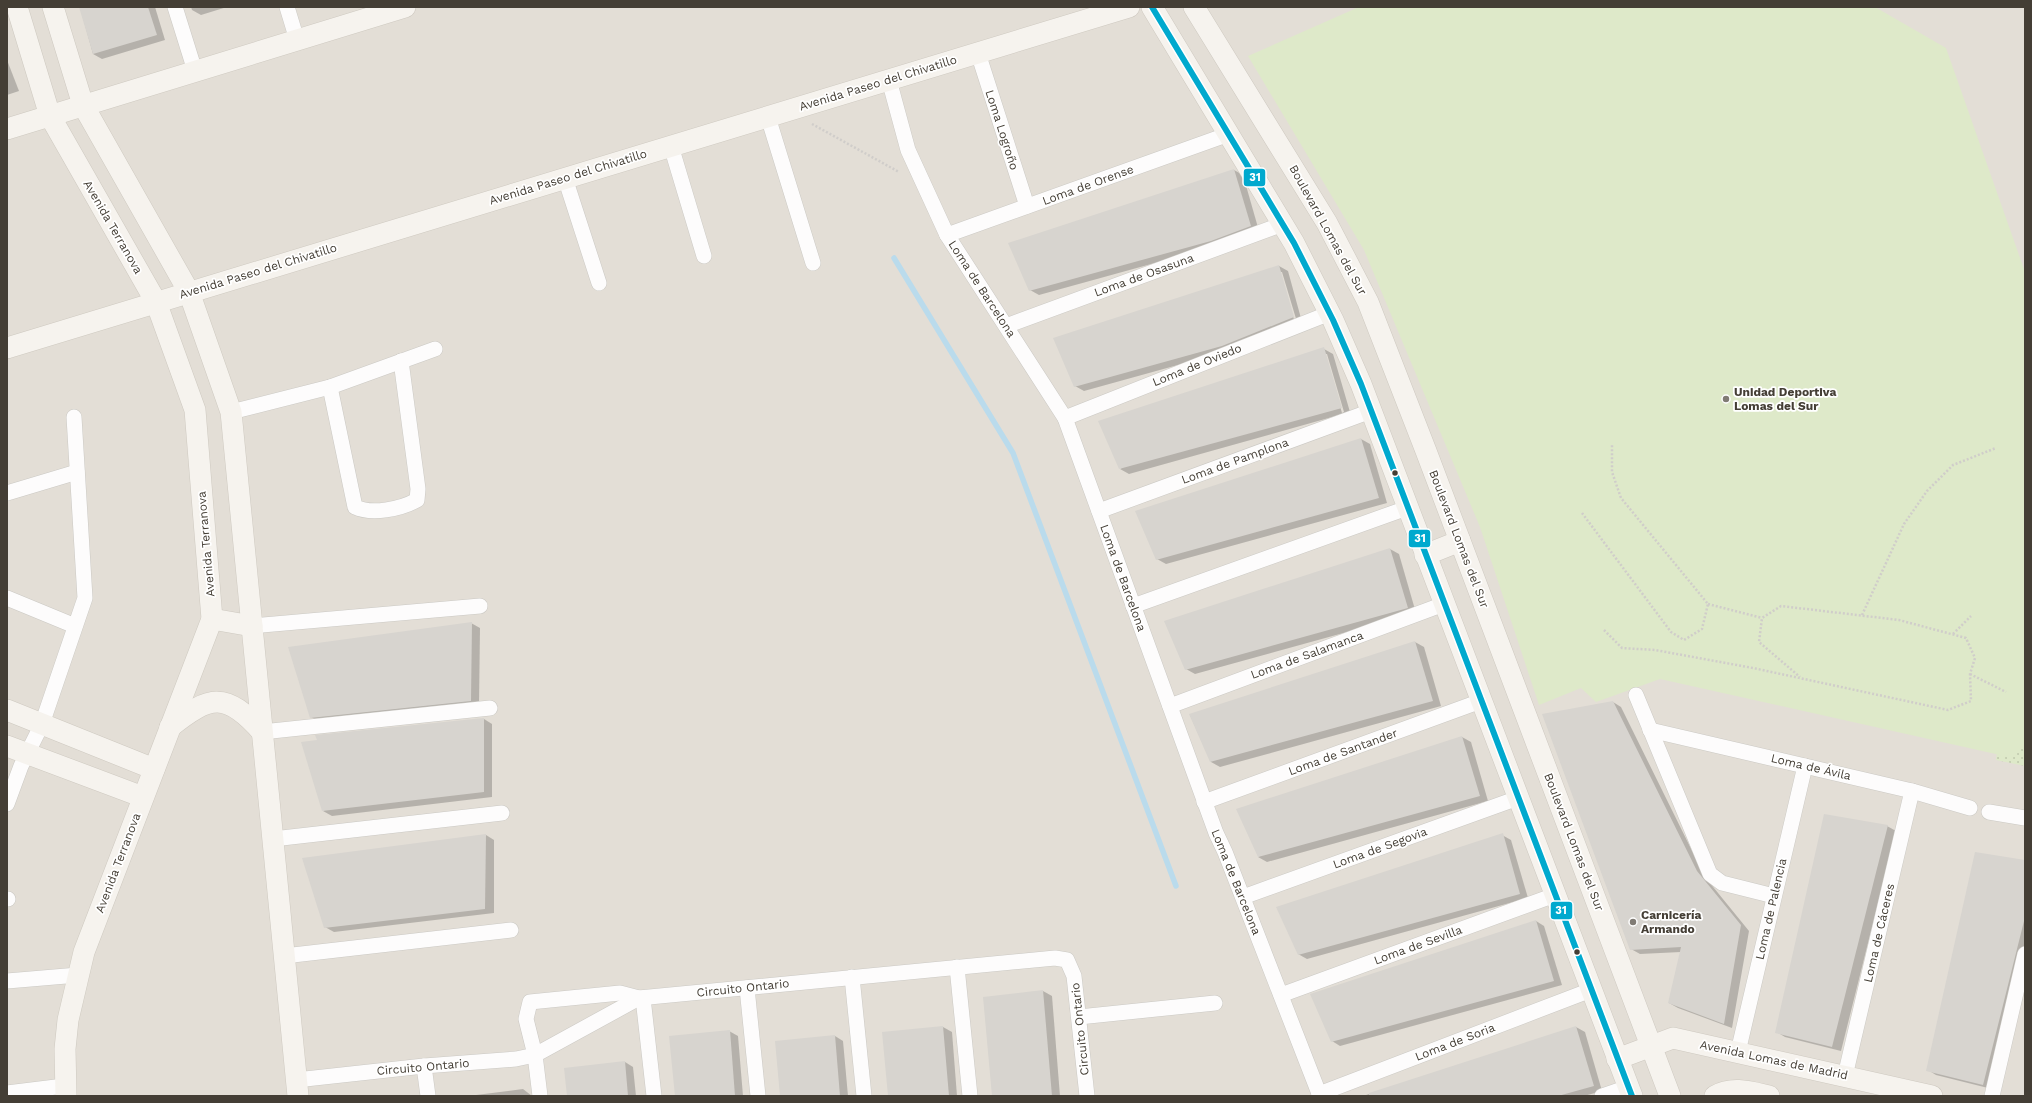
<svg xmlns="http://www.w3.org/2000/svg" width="2032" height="1103" font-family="'Work Sans',sans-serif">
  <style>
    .residential { fill: #e3ded6 }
    .grass { fill: url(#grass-dots) }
    .pitch { fill: #dee9c9 }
    .shadow { fill: #0003; fill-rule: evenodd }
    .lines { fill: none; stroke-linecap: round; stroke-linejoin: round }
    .stream { stroke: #badbec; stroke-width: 5.5 }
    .building { fill: #d7d4cf }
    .street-casing { stroke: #cbc9c4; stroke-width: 16 }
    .secondary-casing { stroke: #cec9c0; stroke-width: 22 }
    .path { stroke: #d0cdca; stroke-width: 2.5; stroke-dasharray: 2 2; stroke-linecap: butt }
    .street { stroke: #fdfcfc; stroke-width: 15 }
    .secondary { stroke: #f6f3ee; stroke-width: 21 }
    .bus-1-casing { stroke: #fff; stroke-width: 9 }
    .bus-1 { stroke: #00a9ce; stroke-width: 6 }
    .poi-dot { fill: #807b74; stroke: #fff; stroke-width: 1.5 }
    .bus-dot { fill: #443e35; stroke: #fff; stroke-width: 1.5 }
    .labels { text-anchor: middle; stroke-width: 3.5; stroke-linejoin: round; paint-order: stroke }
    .street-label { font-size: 12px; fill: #443e35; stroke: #fff }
    .poi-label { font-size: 12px; font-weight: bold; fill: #443e35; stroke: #fff; text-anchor: start }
    .line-badge { stroke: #fff; stroke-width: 1.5 }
    .badge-label { font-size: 11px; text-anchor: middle; font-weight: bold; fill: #fff }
  </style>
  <defs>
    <pattern id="grass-dots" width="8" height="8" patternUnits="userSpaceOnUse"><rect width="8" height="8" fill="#dee9c9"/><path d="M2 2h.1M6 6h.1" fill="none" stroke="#c0c9ad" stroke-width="1.8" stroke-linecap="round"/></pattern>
  </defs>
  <rect width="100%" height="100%" fill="#efede8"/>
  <rect class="residential" x="7" y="7" width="2018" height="1089"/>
  <polygon class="grass" points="2025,724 2025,766 1996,760 1998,744"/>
  <polygon class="pitch" points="1359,7 1875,7 1946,48 2025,272 2025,741 2009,757 1660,679 1596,702 1581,688 1539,705 1480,527 1364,250 1248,56"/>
  <g class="shadow">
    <polygon points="80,7 155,7 165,40 102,59 93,54"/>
    <polygon points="191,7 227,7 201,15 192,10"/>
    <polygon points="7,60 19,91 7,95"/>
    <polygon points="1234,170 1243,175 1259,231 1220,245 1039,295 1030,290"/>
    <path d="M1279 266 1288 271 1302 322 1232 350 1084 391 1075 386ZM1280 272H1282L1297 322 1295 323Z"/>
    <path d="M1324 349 1333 354 1350 412 1129 474 1120 469ZM1325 354H1327L1344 412 1342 413Z"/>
    <polygon points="1361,439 1370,444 1387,503 1166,564 1157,559 1137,512"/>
    <polygon points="1390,549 1399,554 1416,613 1195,674 1186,669"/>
    <polygon points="471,623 480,628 479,705 320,722 311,717"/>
    <polygon points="1415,642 1424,647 1441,706 1220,767 1211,762 1190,715"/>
    <polygon points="1613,702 1621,707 1705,877 1749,931 1732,1028 1678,1008 1669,1003 1681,952 1640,954 1631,949"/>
    <polygon points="484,719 492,724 492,797 332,816 323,811"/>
    <polygon points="1462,737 1471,742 1488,801 1267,862 1258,857"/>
    <polygon points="1887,826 1896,831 1841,1051 1785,1037 1777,1032"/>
    <polygon points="486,835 494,840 494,913 334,932 325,927"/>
    <polygon points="1502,835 1511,840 1528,898 1307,959 1298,954"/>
    <polygon points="2025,861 2025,955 1992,1089 1936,1075 1928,1070"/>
    <polygon points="1536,921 1544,926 1562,985 1340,1046 1332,1041"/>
    <polygon points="1043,991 1052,996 1060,1096 993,1096"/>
    <polygon points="943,1027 952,1032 957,1096 889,1096"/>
    <polygon points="1576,1027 1585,1032 1602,1091 1584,1096 1363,1096"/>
    <polygon points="729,1031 738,1036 743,1096 676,1096"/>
    <polygon points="835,1036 843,1041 848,1096 781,1096"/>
    <polygon points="625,1062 633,1067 636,1096 568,1096"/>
    <polygon points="523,1089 532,1096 468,1096"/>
  </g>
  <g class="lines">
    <polyline class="stream" points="894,258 1013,453 1176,886"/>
  </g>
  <g class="building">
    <polygon points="79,7 148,7 157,35 93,54"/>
    <polygon points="1234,169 1251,226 1211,241 1029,291 1008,243"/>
    <polygon points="1279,265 1294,317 1222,346 1074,387 1053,338"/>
    <polygon points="1324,347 1342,408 1119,469 1098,421"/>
    <polygon points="1361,438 1379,498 1156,560 1135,511"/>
    <polygon points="1390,548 1408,608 1185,670 1164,621"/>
    <polygon points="472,622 471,701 310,718 288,647"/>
    <polygon points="1415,641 1433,701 1210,762 1189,714"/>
    <polygon points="1613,701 1697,871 1741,925 1724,1024 1668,1003 1681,947 1630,950 1542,714"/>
    <polygon points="484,718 484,792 322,811 301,742 317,740 315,735"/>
    <polygon points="1462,736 1480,796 1258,857 1236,809"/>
    <polygon points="1824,814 1888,825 1832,1047 1775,1033"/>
    <polygon points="1503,833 1520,894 1298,955 1276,907"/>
    <polygon points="486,834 485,909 324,928 302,858"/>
    <polygon points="1975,852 2025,860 2025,917 1983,1085 1926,1071"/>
    <polygon points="1536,920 1554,981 1331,1042 1310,994"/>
    <polygon points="1043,990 1052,1096 992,1096 983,997"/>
    <polygon points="943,1026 949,1096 888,1096 882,1032"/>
    <polygon points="1576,1026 1594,1086 1558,1096 1369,1096 1369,1093"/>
    <polygon points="730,1030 735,1096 675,1096 669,1036"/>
    <polygon points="835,1035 840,1096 780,1096 775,1041"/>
    <polygon points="625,1061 628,1096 567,1096 564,1068"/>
  </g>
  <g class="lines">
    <defs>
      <g id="street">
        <polyline points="175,7 195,71"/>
        <polyline points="287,7 297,40"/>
        <polyline points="978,53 1027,206"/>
        <polyline points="889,80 908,150 947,235 1065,418 1216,833 1225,852 1320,1096"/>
        <polyline points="768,117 813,263"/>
        <polyline points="671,146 704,256"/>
        <polyline points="565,178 599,283"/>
        <polyline points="947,235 1229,134"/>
        <polyline points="1006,326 1283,224"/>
        <path d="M330 387 355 507C372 515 401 509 417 500L418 489 401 361"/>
        <polyline points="231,412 330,387 435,349"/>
        <polyline points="1065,418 1330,313"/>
        <polyline points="7,493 77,472"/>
        <polyline points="1099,511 1371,411"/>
        <polyline points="7,598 75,626"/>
        <polyline points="1133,606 1407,508"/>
        <polyline points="252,626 480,606"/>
        <polyline points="1636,695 1710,874 1722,883 1774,896"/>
        <polyline points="1170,706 1444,604"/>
        <polyline points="1650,730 1912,791 1970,808"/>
        <polyline points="262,732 490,708"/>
        <polyline points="1204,802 1481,701"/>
        <polyline points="7,804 21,766 42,724 85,598 74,417"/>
        <polyline points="1989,812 2025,818"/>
        <polyline points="273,839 502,813"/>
        <polyline points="1243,897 1518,798"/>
        <polyline points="7,899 8,899"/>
        <polyline points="284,956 511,930"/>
        <polyline points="957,967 970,1096"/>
        <polyline points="852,977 864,1096"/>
        <polyline points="7,981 78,975"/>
        <polyline points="747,988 758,1096"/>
        <polyline points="1281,995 1555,895"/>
        <polyline points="643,998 654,1096"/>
        <polyline points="1079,1017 1215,1003"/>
        <polyline points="1738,1052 1805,766"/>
        <polyline points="424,1066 428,1096"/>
        <polyline points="1845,1076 1912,791"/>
        <polyline points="296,1080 424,1066 516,1059 535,1055 639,998 1055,958 1067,960 1074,976 1087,1096"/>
        <polyline points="7,1093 64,1086"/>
        <polyline points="1319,1094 1591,990"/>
        <polyline points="540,1096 535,1055 526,1019 530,1002 620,993 639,998"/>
        <polyline points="1602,1096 1628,1087"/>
        <polyline points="1992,1096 2025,954"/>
      </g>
      <g id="secondary">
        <polyline points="17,7 50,116 156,302 195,410 212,619 84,952 68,1020 65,1049 66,1096"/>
        <polyline points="53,7 83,105 189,292 231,412 298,1096"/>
        <polyline points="1152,7 1294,243 1333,320 1361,384 1632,1096"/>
        <polyline points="1194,7 1327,223 1368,302 1426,451 1670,1096"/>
        <polyline points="7,129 405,7"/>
        <polyline points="7,348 1129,7"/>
        <polyline points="1425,555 1460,541"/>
        <polyline points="212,619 252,626"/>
        <polyline points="7,710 154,769"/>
        <path d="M170 727C210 695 226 691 262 732"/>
        <polyline points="7,746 143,797"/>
        <polyline points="1617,1059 1673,1038 1932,1096"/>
        <path d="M1715 1096C1732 1086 1751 1092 1769 1096"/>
      </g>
    </defs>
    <use href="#street" class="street-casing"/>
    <use href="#secondary" class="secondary-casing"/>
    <g class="path">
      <polyline points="812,124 899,172"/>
      <polyline points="1582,513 1671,632 1684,640 1702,629 1708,604 1621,498 1612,472 1612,444"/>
      <polyline points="1708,604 1762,618"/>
      <polyline points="1862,615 1904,524 1927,491 1953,465 1996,448"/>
      <polyline points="1604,630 1622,648 1655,650 1753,668 1948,710 1971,701 1970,674 1975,658 1966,638 1899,620 1781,606 1762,618 1759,642 1800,677"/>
      <polyline points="1953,634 1971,616"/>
      <polyline points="1970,674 2006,692"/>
    </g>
    <use href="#street" class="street"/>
    <use href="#secondary" class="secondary"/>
    <defs>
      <polyline id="bus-1" points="1152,7 1294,243 1333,320 1361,384 1632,1096"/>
    </defs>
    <use href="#bus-1" class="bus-1-casing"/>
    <use href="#bus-1" class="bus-1"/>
  </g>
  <g class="poi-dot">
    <circle cx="1726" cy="399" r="4"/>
    <circle cx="1633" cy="922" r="4"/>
  </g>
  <g class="bus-dot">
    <circle cx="1395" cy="473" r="3.5"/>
    <circle cx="1577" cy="952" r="3.5"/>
  </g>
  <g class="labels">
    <g class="street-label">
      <text transform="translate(878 83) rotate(-17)" y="4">Avenida Paseo del Chivatillo</text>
      <text transform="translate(1002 130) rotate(72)" y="4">Loma Logroño</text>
      <text transform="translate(568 177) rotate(-17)" y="4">Avenida Paseo del Chivatillo</text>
      <text transform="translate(1088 185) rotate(-20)" y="4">Loma de Orense</text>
      <text transform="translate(113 227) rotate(60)" y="4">Avenida Terranova</text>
      <text transform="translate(1328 230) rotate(61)" y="4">Boulevard Lomas del Sur</text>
      <text transform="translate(258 271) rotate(-17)" y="4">Avenida Paseo del Chivatillo</text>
      <text transform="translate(1144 275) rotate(-20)" y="4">Loma de Osasuna</text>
      <text transform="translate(982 289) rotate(57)" y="4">Loma de Barcelona</text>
      <text transform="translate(1197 365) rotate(-22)" y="4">Loma de Oviedo</text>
      <text transform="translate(1235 461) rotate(-20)" y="4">Loma de Pamplona</text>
      <text transform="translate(1459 539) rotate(69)" y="4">Boulevard Lomas del Sur</text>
      <text transform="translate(206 544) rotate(-95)" y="4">Avenida Terranova</text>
      <text transform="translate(1123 578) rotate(70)" y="4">Loma de Barcelona</text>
      <text transform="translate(1307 655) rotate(-20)" y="4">Loma de Salamanca</text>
      <text transform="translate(1343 752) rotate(-20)" y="4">Loma de Santander</text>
      <text transform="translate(1811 767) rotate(13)" y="4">Loma de Ávila</text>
      <text transform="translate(1574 842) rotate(69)" y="4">Boulevard Lomas del Sur</text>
      <text transform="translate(1380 848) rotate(-20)" y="4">Loma de Segovia</text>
      <text transform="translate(118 863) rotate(-69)" y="4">Avenida Terranova</text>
      <text transform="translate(1236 882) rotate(68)" y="4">Loma de Barcelona</text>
      <text transform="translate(1771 909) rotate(-77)" y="4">Loma de Palencia</text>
      <text transform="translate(1879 933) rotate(-77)" y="4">Loma de Cáceres</text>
      <text transform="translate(1418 945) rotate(-20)" y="4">Loma de Sevilla</text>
      <text transform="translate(743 988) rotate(-6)" y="4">Circuito Ontario</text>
      <text transform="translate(1080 1029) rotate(-96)" y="4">Circuito Ontario</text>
      <text transform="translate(1455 1042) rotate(-21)" y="4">Loma de Soria</text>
      <text transform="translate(1774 1060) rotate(12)" y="4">Avenida Lomas de Madrid</text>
      <text transform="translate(423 1067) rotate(-5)" y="4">Circuito Ontario</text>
    </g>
    <g class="poi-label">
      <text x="1734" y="396">Unidad Deportiva<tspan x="1734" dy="14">Lomas del Sur</tspan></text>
      <text x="1641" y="919">Carnicería<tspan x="1641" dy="14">Armando</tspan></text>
    </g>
  </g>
  <g class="line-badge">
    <rect x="1243" y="168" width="23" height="19" rx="4" fill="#00a9ce"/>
    <rect x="1408" y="529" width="23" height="19" rx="4" fill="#00a9ce"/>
    <rect x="1550" y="901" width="23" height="19" rx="4" fill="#00a9ce"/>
  </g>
  <g class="badge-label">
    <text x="1255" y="181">31</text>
    <text x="1420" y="542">31</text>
    <text x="1561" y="914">31</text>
  </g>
  <rect width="2032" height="1103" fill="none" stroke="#443e35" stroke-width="16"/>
</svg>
